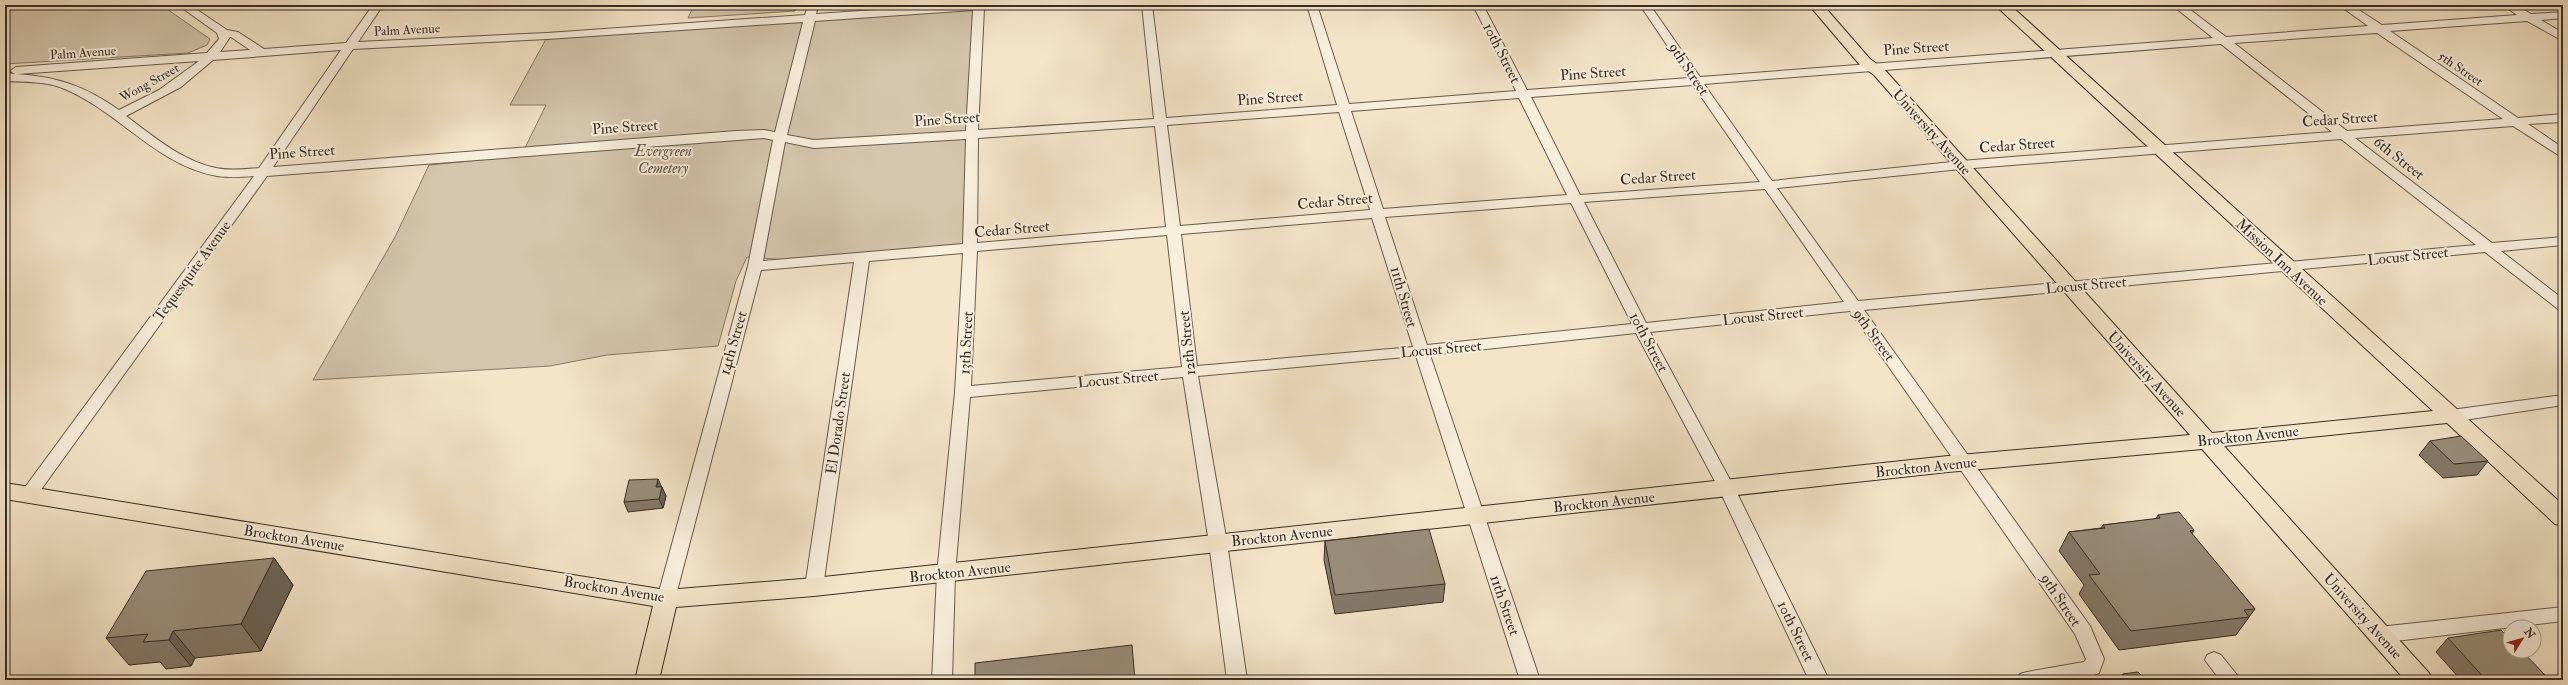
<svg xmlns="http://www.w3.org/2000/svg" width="2568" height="685" font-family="'IM FELL Double Pica',serif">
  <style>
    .green { fill: #d4c6ad; stroke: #867a69 }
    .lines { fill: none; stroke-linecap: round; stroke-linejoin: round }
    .minor-casing { stroke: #665b4e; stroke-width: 2 }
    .major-casing { stroke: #372d25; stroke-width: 2 }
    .minor { fill: #f8eedc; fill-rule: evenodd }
    .major { fill: #f4e5c9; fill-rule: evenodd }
    .wall { fill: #847969; stroke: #372d25 }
    .shaded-wall { fill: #6b6355; stroke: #372d25 }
    .building { fill: #998d7a; stroke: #372d25 }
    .labels { text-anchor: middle; stroke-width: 4; stroke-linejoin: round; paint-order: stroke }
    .far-street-label { font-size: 13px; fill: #372d25; stroke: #f8eedc }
    .street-label { font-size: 15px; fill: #372d25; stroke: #f8eedc }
    .park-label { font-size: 15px; font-style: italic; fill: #5e5347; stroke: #f8eedc }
  </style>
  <rect width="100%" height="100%" fill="#f4e5c9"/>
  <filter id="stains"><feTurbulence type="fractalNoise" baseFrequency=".005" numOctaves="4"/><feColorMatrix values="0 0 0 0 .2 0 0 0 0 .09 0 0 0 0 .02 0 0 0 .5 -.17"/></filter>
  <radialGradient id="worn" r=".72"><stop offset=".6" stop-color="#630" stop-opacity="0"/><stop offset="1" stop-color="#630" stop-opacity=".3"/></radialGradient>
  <g class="green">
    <polygon points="5,5 161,5 210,39 207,45 188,53 5,64"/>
    <polygon points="694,5 796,5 795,11 688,18"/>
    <polygon points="983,6 971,248 788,260 747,257 736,281 718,346 607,355 550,366 313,380 395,237 429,165 521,156 546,105 510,105 546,39"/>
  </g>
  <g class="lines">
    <defs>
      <g id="minor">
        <path d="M178 5H190L227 30 238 32 264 49 346 43 373 5H383L358 42 547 33 805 15 808 5H818L816 14 949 5H1002L997 8 984 9 978 130 1154 119 1142 5H1152L1166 118 1337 105 1307 5H1317L1349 104 1516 91 1473 5H1483L1527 90 1689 78 1640 5H1650L1700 77 2213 38 2172 5H2184L2226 37 2368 26 2339 5H2351L2382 25 2517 15 2503 5H2516L2531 14 2563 12V18L2541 20 2563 33V41L2527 21 2390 31 2518 118 2563 114V122L2528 124 2563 148V158L2513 126 2355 138 2492 243 2563 237V245L2501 251 2563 299V311L2558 309 2485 252 1864 310 2090 626 2104 659 2099 673 2082 680H2017L2020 674 2027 672 2084 662 2086 659 2075 634 1850 311 1650 332 1735 489 1829 680H1809L1719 489 1636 333 1430 355 1540 680H1520L1416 356 1198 376 1227 543 1247 680H1227L1209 543 1183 377 970 397 955 574 952 680H932L937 574 955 392 963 253 869 261 823 587 820 592 814 594 808 592 805 587 854 262 761 270 675 599 672 604 666 606 660 604 657 599 748 266 773 140 764 138 267 176 35 498 29 500 23 498 21 494 23 490 254 176C242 177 229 178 217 176 158 166 119 112 65 89 47 81 24 82 5 81V73L15 74 10 71 16 67 207 53 219 39 217 33ZM973 10 966 131 814 140 787 135 815 21ZM803 22 775 132 764 130 736 131 273 167 353 49 547 39ZM2377 33 2503 119 2347 131 2234 43ZM230 37H231L250 50 220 52ZM2221 44 2332 132 1961 161 1772 181 1704 84ZM341 50 259 168C245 169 230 171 216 168 182 161 153 136 126 116L181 87 213 60ZM199 61 159 90 119 110C85 86 58 77 17 74ZM1693 85 1760 182 1580 195 1531 97ZM1519 98 1567 195 1383 209 1351 111ZM1339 112 1370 210 1180 226 1167 125ZM1155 126 1166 227 977 243 978 138ZM966 139 963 244 763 261 785 142 814 148ZM2341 139 2476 245 1858 301 1777 188 1961 169ZM1765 189 1844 302 1646 323 1584 202ZM1571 203 1632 324 1427 345 1385 217ZM1372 218 1413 347 1197 366 1181 234ZM1167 235 1182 367 971 386 977 251Z"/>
        <polygon points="2563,395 2563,405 2451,422 2445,420 2443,416 2445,412 2451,410"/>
        <polygon points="2563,607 2563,621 2379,643 2372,640 2370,635 2372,630 2379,627"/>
        <polygon points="2214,652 2221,655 2241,680 2220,680 2205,660 2207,655"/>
      </g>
      <polygon id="major" points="1809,5 1823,5 1870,59 1884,69 2212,433 2433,411 1995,5 2010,5 2563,505 2563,526 2555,524 2447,423 2224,446 2429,673 2432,680 2405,680 2202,449 1948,472 814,596 676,607 659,680 635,680 653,606 5,499 5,483 666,590 814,578 1948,456 2190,435 1874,75 1860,65"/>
    </defs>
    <use href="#minor" class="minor-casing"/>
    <use href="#major" class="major-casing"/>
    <use href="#minor" class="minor"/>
    <use href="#major" class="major"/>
  </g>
  <g class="wall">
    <polygon points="2430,441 2488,461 2477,475 2443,478 2419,455"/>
    <polygon points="661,487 662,487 666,496 663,508 628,512 624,502"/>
    <polygon points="2158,515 2194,530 2192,534 2255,609 2236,635 2119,650 2079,594 2084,585 2059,551 2069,532 2101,528 2103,525 2156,519"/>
    <polygon points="1325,541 1445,584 1443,602 1335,614 1324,560"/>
    <polygon points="274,558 293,585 261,651 195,658 191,666 166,669 160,662 129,665 106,638"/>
    <polygon points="2448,638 2545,675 2540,680 2461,680 2436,652"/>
    <polygon points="2123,674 2146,680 2119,680"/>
  </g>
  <g class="shaded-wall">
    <polygon points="658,479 666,496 663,508 659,499 656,487"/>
    <polygon points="274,558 293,585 261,651 241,624"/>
    <polygon points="173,631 195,658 191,666 169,640"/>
  </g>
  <g class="building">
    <polygon points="2461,436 2488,461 2454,464 2430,441"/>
    <polygon points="658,479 656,487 662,487 659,499 624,502 629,480"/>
    <polygon points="2179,512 2194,530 2190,531 2255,609 2244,610 2249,617 2131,631 2089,575 2100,574 2069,532 2105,528 2103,525 2160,518 2158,515"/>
    <polygon points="1429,529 1445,584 1335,595 1325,541"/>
    <polygon points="274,558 241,624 173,631 169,640 143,642 148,634 106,638 146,571"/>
    <polygon points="2501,630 2510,639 2510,651 2522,651 2545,675 2509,680 2486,680 2448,638"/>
    <polygon points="1132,645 1135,680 975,680 975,663"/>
    <polygon points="2138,672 2146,680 2127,680 2123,674"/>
  </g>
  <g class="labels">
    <g class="far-street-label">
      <text transform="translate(407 29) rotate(-3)" y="5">Palm Avenue</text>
      <text transform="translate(83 52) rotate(-4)" y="5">Palm Avenue</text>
      <text transform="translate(2461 68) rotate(34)" y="5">5th Street</text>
      <text transform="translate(149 82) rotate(-29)" y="5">Wong Street</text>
    </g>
    <g class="street-label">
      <text transform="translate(1916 48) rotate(-4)" y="5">Pine Street</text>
      <text transform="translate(1502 53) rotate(63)" y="5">10th Street</text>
      <text transform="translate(1689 69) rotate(56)" y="5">9th Street</text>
      <text transform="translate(1593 73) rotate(-4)" y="5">Pine Street</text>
      <text transform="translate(1270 98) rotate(-4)" y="5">Pine Street</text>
      <text transform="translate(947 119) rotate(-4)" y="5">Pine Street</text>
      <text transform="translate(2340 119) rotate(-4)" y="5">Cedar Street</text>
      <text transform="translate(625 127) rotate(-4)" y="5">Pine Street</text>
      <text transform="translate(1932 132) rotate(48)" y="5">University Avenue</text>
      <text transform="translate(2017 145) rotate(-4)" y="5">Cedar Street</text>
      <text transform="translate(302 152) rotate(-4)" y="5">Pine Street</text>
      <text transform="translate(2399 158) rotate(38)" y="5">6th Street</text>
      <text transform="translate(1658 177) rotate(-4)" y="5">Cedar Street</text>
      <text transform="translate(1335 201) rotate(-5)" y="5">Cedar Street</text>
      <text transform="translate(1012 229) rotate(-5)" y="5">Cedar Street</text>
      <text transform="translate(2408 256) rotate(-6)" y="5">Locust Street</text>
      <text transform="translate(2282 262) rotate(43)" y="5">Mission Inn Avenue</text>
      <text transform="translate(192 271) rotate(-54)" y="5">Tequesquite Avenue</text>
      <text transform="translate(2086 285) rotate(-5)" y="5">Locust Street</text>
      <text transform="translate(1404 297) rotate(74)" y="5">11th Street</text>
      <text transform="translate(1763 316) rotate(-6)" y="5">Locust Street</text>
      <text transform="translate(1874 335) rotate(54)" y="5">9th Street</text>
      <text transform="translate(1649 342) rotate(62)" y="5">10th Street</text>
      <text transform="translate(733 343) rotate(-74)" y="5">14th Street</text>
      <text transform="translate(966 343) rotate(-87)" y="5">13th Street</text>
      <text transform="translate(1187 343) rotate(-96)" y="5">12th Street</text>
      <text transform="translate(1441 349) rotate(-5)" y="5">Locust Street</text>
      <text transform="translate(2147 374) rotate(48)" y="5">University Avenue</text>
      <text transform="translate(1118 379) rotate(-5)" y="5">Locust Street</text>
      <text transform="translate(838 423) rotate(-82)" y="5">El Dorado Street</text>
      <text transform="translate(2248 436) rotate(-6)" y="5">Brockton Avenue</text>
      <text transform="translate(1926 467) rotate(-6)" y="5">Brockton Avenue</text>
      <text transform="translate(1604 502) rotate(-6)" y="5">Brockton Avenue</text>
      <text transform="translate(1282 536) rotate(-6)" y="5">Brockton Avenue</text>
      <text transform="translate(294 538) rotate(9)" y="5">Brockton Avenue</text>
      <text transform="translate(960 572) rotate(-6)" y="5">Brockton Avenue</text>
      <text transform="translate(614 589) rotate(9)" y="5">Brockton Avenue</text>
      <text transform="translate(2061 600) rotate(56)" y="5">9th Street</text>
      <text transform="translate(1505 605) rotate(71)" y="5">11th Street</text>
      <text transform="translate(2363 616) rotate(48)" y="5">University Avenue</text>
      <text transform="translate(1796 631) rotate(64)" y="5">10th Street</text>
    </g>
    <g class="park-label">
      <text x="663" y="156">Evergreen<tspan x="663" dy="17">Cemetery</tspan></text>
    </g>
  </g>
  <rect width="2568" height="685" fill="none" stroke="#f4e5c9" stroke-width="20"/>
  <rect x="6" y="6" width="2556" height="673" fill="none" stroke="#372d25" stroke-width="2"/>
  <rect x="10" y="10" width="2548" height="665" fill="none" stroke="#372d25"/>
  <g transform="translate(2522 639) rotate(53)"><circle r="19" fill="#f8eedc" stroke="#aba193"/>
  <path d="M0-3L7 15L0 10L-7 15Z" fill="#8f2418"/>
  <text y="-6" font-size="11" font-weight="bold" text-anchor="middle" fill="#372d25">N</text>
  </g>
  <rect width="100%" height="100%" filter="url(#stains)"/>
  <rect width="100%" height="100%" fill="url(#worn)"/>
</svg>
